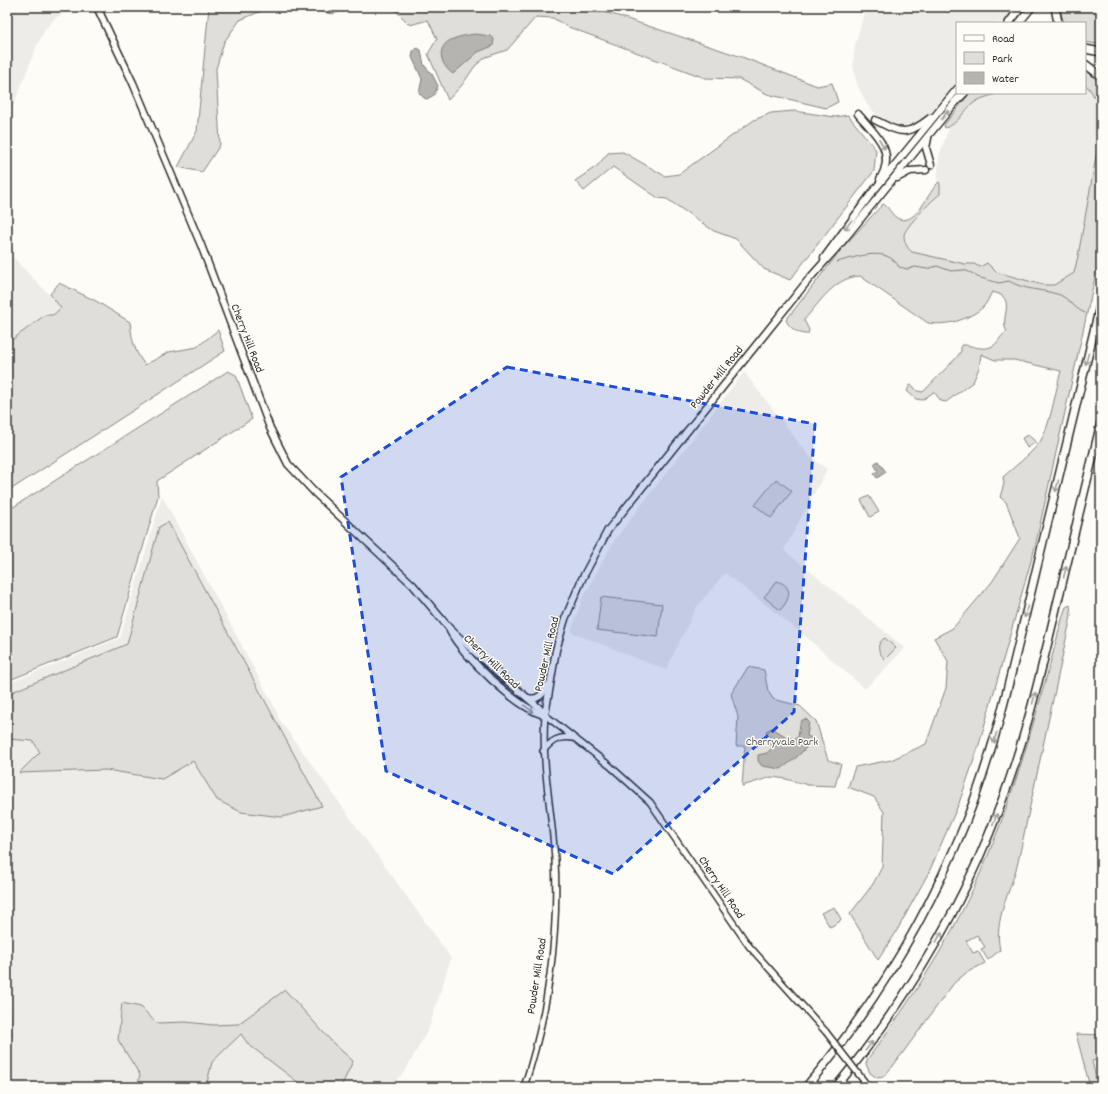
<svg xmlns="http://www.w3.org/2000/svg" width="1108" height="1094" font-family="Dekko,sans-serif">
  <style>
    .built { fill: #edece8 }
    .green { fill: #dfdeda; stroke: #858482 }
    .water { fill: #b5b4b1; stroke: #7e7d7b }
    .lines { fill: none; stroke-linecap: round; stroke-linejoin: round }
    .stream { stroke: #7e7d7b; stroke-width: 1 }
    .secondary-casing { stroke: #2b2b2b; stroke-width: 8 }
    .primary-casing { stroke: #2b2b2b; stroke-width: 9 }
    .highway-casing { stroke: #2b2b2b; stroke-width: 10 }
    .secondary { stroke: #fdfcf7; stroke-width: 5 }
    .primary { stroke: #fdfcf7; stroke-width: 6 }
    .highway { stroke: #fdfcf7; stroke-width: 7 }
    .secondary-bridge-casing { stroke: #2b2b2b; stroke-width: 8; stroke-linecap: butt }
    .secondary-bridge { stroke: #fdfcf7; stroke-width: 5 }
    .oneway { stroke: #9e9e9b }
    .marked { fill: #1d4ed8; fill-opacity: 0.2; stroke: #1d4ed8; stroke-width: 3; stroke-dasharray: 8 5; stroke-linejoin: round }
    .labels { text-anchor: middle; stroke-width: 3; stroke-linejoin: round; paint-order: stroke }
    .street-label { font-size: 12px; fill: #2b2b2b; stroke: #fdfcf7 }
    .park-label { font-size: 12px; fill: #585857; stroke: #fdfcf7 }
  </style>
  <rect width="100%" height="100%" fill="#fdfcf7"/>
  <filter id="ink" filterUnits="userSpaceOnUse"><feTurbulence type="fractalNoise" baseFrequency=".025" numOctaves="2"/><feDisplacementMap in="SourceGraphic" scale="8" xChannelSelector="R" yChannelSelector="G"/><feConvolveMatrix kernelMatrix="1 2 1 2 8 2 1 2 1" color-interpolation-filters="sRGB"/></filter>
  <g filter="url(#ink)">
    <g class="built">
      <polygon points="7,7 71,7 72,9 55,18 46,28 37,45 12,109 7,117"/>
      <polygon points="866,7 1011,7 1012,12 1004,23 957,23 957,83 925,119 910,128 901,129 892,127 880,118 867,105 857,84 853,66 855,45"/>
      <polygon points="1085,77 1101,95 1101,154 1073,298 887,272 898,231 924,205 937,185 939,156 951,122 978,93 1085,93"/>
      <polygon points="7,251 61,307 53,315 45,315 13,339 7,337"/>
      <polygon points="744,372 809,456 827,469 784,550 905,648 865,689 805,636 725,573 696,608 666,670 571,632 582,599 615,539"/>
      <polygon points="162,496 276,710 279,719 451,958 429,1028 405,1071 390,1087 7,1087 7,684 120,638"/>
    </g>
    <g class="green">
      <polygon points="209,7 271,7 240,20 224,42 216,69 220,145 202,172 178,167 197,131"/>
      <polygon points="304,7 358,7 331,14"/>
      <polygon points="392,7 581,7 615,15 742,57 817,86 832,83 838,102 826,108 767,94 739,79 705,78 566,26 553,18 536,17 507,50 486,57 475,66 462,85 448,100 428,54 437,39 428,20 410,25"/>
      <polygon points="1059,7 1101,7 1101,45 1085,42 1085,23 1064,23"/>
      <polygon points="1085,69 1101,85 1101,108 1089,88 1085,85"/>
      <path d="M970 93H999C991 96 983 97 975 102 964 109 958 125 945 128L944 125Z"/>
      <polygon points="794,111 835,117 848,115 876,150 874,171 790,280 764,269 736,239 714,231 667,199 658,198 613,167 584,191 575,181 597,166 608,153 623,152 665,176 679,174 754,120 771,113"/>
      <path d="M1101 129V250L1035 547 978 748 959 803 929 872 895 934 878 960 850 914 873 884 882 867 884 812 874 797 848 787 855 767 891 760 926 744 946 688 948 661 934 638 953 628 992 582 1020 538 1006 502 1000 497 1004 484 1003 477C1015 466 1029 456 1039 443 1050 429 1056 388 1061 371L1014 360H995L981 354 979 368 973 382 946 402 941 401 934 392 922 400 916 399 907 391 910 385 913 386 917 391 923 392 957 357 961 351V345C972 344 981 352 993 346 999 342 1001 334 1007 332 998 319 1019 297 992 292 989 297 987 304 982 308 968 320 946 326 928 323L860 276C835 277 820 302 804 320L809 330 808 334C800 335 789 328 786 320L844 246 883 204C890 207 891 216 899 219 918 225 928 191 939 182L940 184V194C933 199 905 227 904 235 904 242 907 248 912 252L965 264H974L980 267 987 263 996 272 1043 285H1054L1074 273 1078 256Z"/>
      <path d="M59 283 96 301 130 322C132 340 134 351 145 365L169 352 197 347 218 330 225 351 7 492V337L13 339 45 315H53L61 308 50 294Z"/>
      <polygon points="228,371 236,375 252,419 157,481 158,496 117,637 7,681 7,511"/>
      <polygon points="1028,435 1036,442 1027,448 1022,438"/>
      <polygon points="776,479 792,491 771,518 755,505"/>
      <polygon points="869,496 879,512 870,517 861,500"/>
      <polygon points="168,522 322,806 282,817 241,812 217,800 193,761 162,779 106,770 19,773 40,752 33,741 7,739 7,694 127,644 159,527"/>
      <path d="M777 581C794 586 790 600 780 610L764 597Z"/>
      <polygon points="601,597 662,604 658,637 597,630"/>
      <path d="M1070 605 1071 616C1053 698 1036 780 1018 862 1011 891 993 920 1000 950L988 960 981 949 985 947 977 935 966 941 973 953 978 951 985 963 966 973 954 983 893 1066 883 1077 877 1078 870 1073 866 1064 867 1060C908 1005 946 947 975 885 1015 798 1039 705 1064 612L1066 607Z"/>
      <path d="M885 638 896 648 885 659C878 653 875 644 885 638Z"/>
      <polygon points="748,667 764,670 768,691 773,699 800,706 816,721 828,760 841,764 835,786 808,785 786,779 772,777 742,786 745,746 736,746 738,717 731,694"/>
      <polygon points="834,907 841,919 839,922 830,927 821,913"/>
      <polygon points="7,979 12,1035 7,1046"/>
      <polygon points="285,990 333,1043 353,1061 341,1087 304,1087 248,1044 241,1034 212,1062 206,1087 137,1087 140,1075 118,1040 122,1003 141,1007 156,1023 186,1022 213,1025 238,1024"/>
      <polygon points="1076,1034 1101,1035 1101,1059 1092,1061 1098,1087 1090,1087"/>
    </g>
    <g class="water">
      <path d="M475 34 491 36 494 39 493 46 478 52 453 74C440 65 435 46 453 39 460 36 468 35 475 34Z"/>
      <polygon points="417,48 421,50 424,65 432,74 438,86 434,95 427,99 424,98 419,93 422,79 412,57 413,51"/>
      <polygon points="878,461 886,472 877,478 874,474 878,471 874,464"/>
      <polygon points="806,719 809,722 807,736 812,738 812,742 796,758 781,769 762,766 758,761 758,755 767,753 772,748 770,737 766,731 772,728 785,736 794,739 798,737 800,724 802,720"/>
    </g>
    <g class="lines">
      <g class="stream">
        <polyline points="1099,235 1101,229"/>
        <path d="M837 262C857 257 887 245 899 267L908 269 915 267 927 269 937 266 951 271 964 270 974 274 977 277 999 283 1009 281C1024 290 1040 289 1057 294 1067 296 1074 309 1085 313"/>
      </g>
      <defs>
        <g id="secondary">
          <polyline points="545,715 610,766 650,802 749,946 826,1032"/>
          <path d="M543 751C552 740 559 736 573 738"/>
          <path d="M524 1087C548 1015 559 935 555 860 552 811 541 764 545 715"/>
        </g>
        <g id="primary">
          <polyline points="97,7 133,83 201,245 270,428 288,464 315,493 413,585 450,629 499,674 538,707 545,715"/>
          <polyline points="1019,23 1032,7"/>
          <path d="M858 114C875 134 897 151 880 179"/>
          <path d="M875 120C901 133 906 137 930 118"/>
          <polyline points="928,138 926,148 931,165"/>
          <polyline points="897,178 910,171 926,170"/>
          <polyline points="824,258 871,194 957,89"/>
          <path d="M450 631C462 655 519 710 545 715"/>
          <path d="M528 698C539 701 543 693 548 685"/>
          <polyline points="545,715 556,650 565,619 582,579 608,530 809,279 841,243 958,99"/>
        </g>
        <g id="highway">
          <polyline points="1055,7 1058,23"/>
          <polyline points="1009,23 1021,7"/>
          <polyline points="1085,49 1101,52"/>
          <polyline points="1085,64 1101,76"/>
          <polyline points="955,102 964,93"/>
          <path d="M806 1087C873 1008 927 918 966 821 996 747 1012 669 1031 592 1054 495 1078 398 1101 302"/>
          <path d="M836 1087C905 1003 962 909 1000 806 1023 746 1038 684 1053 621 1069 555 1085 489 1101 423"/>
        </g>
      </defs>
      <use href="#secondary" class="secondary-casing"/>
      <use href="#primary" class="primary-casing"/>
      <use href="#highway" class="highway-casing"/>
      <use href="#secondary" class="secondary"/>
      <use href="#primary" class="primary"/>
      <use href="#highway" class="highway"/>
      <defs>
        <polyline id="secondary-bridge" points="826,1032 867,1085"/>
      </defs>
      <use href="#secondary-bridge" class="secondary-bridge-casing"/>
      <use href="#secondary-bridge" class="secondary-bridge"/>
    </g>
    <defs><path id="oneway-shaft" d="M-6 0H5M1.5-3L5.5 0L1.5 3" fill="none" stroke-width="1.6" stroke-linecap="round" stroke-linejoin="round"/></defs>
    <g class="oneway">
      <use href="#oneway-shaft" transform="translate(945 115) rotate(-51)"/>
      <use href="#oneway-shaft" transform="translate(882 144) rotate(61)"/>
      <use href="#oneway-shaft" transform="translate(848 225) rotate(128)"/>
      <use href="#oneway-shaft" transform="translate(1087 359) rotate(104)"/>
      <use href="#oneway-shaft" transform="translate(1057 486) rotate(104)"/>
      <use href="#oneway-shaft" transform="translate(1065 572) rotate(-76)"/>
      <use href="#oneway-shaft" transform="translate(1026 612) rotate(104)"/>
      <use href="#oneway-shaft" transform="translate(1034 698) rotate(-76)"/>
      <use href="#oneway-shaft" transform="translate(529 709) rotate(36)"/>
      <use href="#oneway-shaft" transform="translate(995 738) rotate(107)"/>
      <use href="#oneway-shaft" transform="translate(995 819) rotate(-68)"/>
      <use href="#oneway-shaft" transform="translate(939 937) rotate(-61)"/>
      <use href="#oneway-shaft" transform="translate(869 1046) rotate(-52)"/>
    </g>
  </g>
  <path class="marked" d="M507 367 815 424 794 712 613 874 386 771 341 477Z"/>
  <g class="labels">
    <g class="street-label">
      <text transform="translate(248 338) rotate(69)" y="4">Cherry Hill Road</text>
      <text transform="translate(716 377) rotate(-51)" y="4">Powder Mill Road</text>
      <text transform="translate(546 654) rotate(-77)" y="4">Powder Mill Road</text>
      <text transform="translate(492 661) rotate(44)" y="4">Cherry Hill Road</text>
      <text transform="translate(722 887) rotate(56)" y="4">Cherry Hill Road</text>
      <text transform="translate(536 976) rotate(-81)" y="4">Powder Mill Road</text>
    </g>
    <g class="park-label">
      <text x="782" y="745">Cherryvale Park</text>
    </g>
  </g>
  <rect width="1108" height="1094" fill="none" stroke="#fdfcf7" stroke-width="24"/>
  <rect x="12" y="12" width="1084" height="1070" fill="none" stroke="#2b2b2b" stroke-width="1.5" filter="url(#ink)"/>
  <rect x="956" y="22" width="130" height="72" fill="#fdfcf7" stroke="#a9a8a5"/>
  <rect x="964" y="35" width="20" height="6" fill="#fdfcf7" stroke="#a9a8a5"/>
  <text x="992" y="42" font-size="12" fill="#2b2b2b">Road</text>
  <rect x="964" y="52" width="20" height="12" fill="#dfdeda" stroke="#a9a8a5"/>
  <text x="992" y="62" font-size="12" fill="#2b2b2b">Park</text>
  <rect x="964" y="72" width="20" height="12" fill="#b5b4b1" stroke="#a9a8a5"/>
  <text x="992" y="82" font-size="12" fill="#2b2b2b">Water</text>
</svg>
